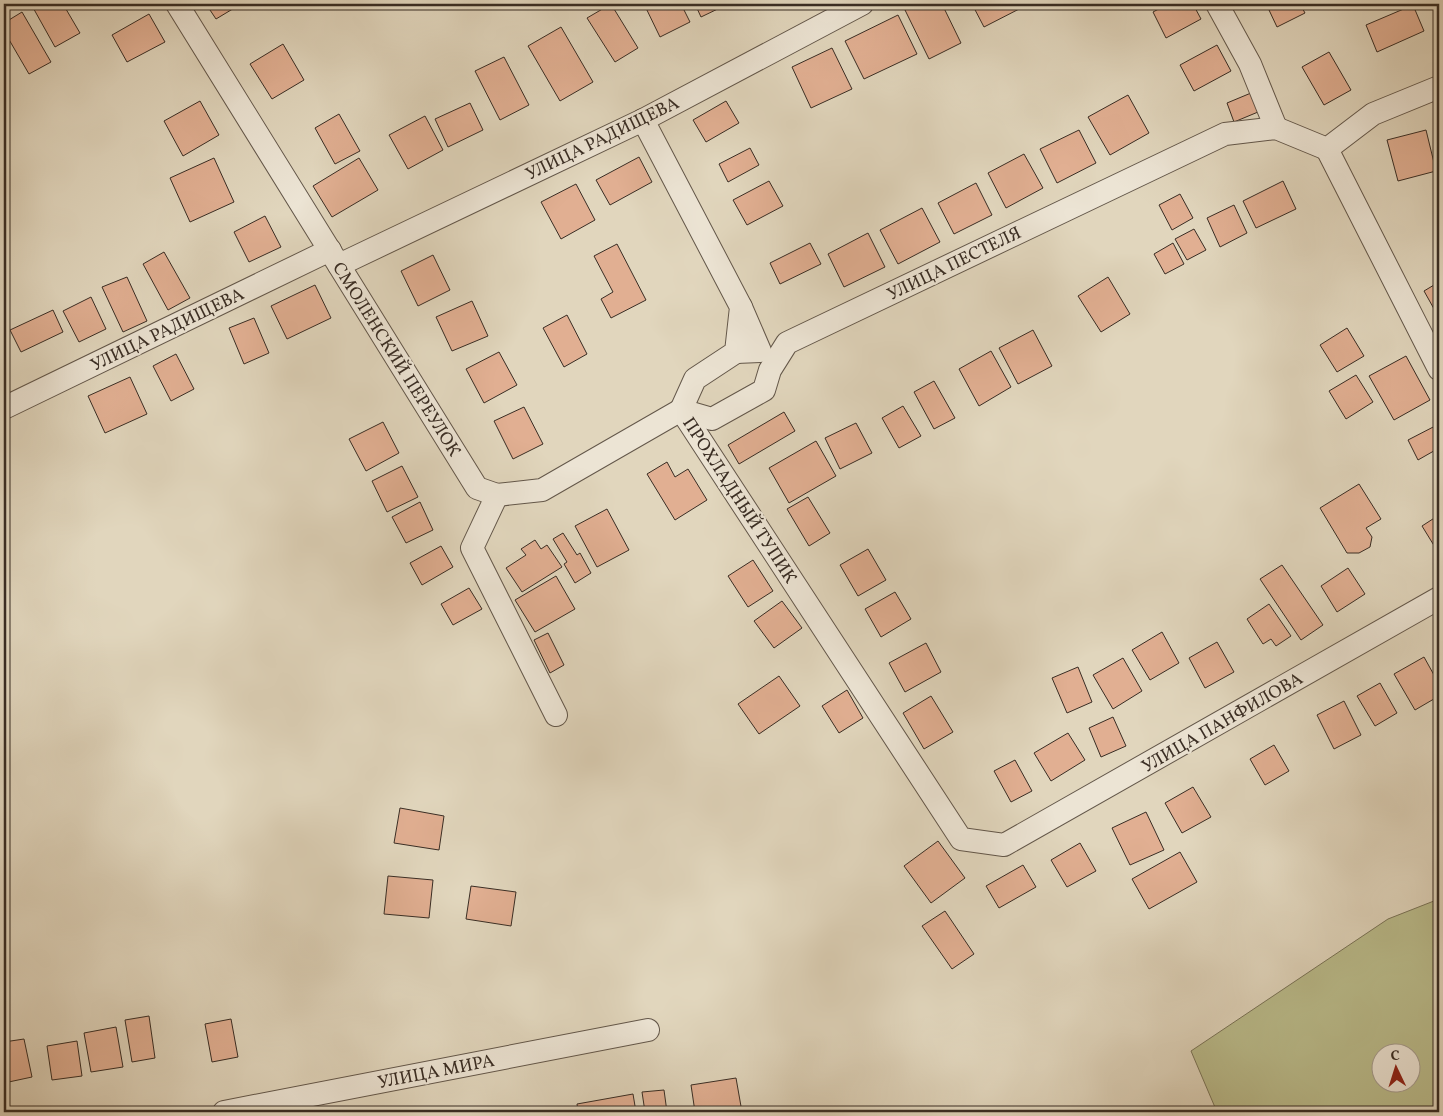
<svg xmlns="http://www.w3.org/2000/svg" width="1443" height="1116" font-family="Vollkorn,serif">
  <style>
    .green { fill: #babc8c; stroke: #7a7458; fill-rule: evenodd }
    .building { fill: #e1af92; stroke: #392d24 }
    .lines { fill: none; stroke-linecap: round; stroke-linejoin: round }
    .minor-casing { stroke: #63574a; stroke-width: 24 }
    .minor { stroke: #ece4d4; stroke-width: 22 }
    .labels { text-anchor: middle; stroke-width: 4.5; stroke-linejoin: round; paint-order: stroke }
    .street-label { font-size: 18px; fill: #392d24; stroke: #ece4d4 }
  </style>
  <rect width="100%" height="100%" fill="#e1d6bd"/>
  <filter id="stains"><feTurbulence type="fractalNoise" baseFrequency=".004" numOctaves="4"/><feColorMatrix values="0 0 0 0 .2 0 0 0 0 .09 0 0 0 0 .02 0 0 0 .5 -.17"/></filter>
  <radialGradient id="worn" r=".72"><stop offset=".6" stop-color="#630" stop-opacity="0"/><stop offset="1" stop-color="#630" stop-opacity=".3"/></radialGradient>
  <path class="green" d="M1439 899V1112H1217L1191 1051 1388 919ZM1380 1054H1410V1084H1380Z"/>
  <g class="building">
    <polygon points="31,4 63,4 80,33 55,47"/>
    <polygon points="206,4 241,4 216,19"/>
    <polygon points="611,4 638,48 615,62 587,18"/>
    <polygon points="644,4 681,4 690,22 660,37"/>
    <polygon points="695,4 725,4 726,5 701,17"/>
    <polygon points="917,4 942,4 961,43 929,59 905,10"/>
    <polygon points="972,4 1021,4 1023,7 984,27"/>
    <polygon points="1168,4 1193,4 1201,19 1166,38 1153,12"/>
    <polygon points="1282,4 1300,4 1305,13 1277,27 1269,10"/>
    <polygon points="1413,5 1424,31 1377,52 1366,25"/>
    <polygon points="22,12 51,62 29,74 4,31 4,23"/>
    <polygon points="149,14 165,42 127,62 112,35"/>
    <polygon points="898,15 917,54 864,79 845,41"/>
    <polygon points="561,27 593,82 560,101 528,46"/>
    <polygon points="283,44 304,80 272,99 250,64"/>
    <polygon points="1217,45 1231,71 1194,91 1180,65"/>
    <polygon points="832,48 852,89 811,108 792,67"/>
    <polygon points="1329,52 1351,90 1324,105 1302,67"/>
    <polygon points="504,57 529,105 500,120 475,71"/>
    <polygon points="1251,93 1258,112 1234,122 1227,103"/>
    <polygon points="1128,95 1149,133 1110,155 1088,117"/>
    <polygon points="200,101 219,135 183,156 164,121"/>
    <polygon points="726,101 739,123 706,142 693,120"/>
    <polygon points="470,103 483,130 448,147 435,119"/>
    <polygon points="339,114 360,151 335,164 315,128"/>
    <polygon points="425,116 443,150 408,169 389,135"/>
    <polygon points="1079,130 1096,163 1057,183 1040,149"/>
    <polygon points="1426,130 1436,171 1398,181 1387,140"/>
    <polygon points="750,148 759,165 728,182 719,164"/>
    <polygon points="1024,154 1043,188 1006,208 988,173"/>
    <polygon points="639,157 652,182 610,205 596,180"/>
    <polygon points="214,158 234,202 190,222 170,178"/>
    <polygon points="359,158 378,190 332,217 313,186"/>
    <polygon points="769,181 783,206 747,225 733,200"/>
    <polygon points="1283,181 1296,209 1256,228 1243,201"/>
    <polygon points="976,183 992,215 954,234 938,203"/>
    <polygon points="576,184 595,220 561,239 541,202"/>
    <polygon points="1180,194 1193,218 1172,230 1159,205"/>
    <polygon points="1234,205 1247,233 1220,247 1207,218"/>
    <polygon points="922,208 940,242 898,264 880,230"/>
    <polygon points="265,216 281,247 249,262 234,232"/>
    <polygon points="1194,229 1206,250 1187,260 1175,239"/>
    <polygon points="868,233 885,267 844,287 828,254"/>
    <polygon points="810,243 821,264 780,284 770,263"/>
    <polygon points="1173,243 1184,264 1165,274 1154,254"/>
    <polygon points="617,244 646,300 611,318 601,299 613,292 594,256"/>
    <polygon points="164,252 190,298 168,310 143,264"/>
    <polygon points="433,255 450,290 418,306 401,271"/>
    <polygon points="127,277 147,321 123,332 102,287"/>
    <polygon points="1108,277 1130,314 1101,332 1078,296"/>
    <polygon points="1439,282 1439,315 1438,316 1424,291"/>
    <polygon points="315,285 331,318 287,339 271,306"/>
    <polygon points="91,297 106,329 79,342 63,311"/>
    <polygon points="472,301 488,336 452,351 436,317"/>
    <polygon points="53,310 63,332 21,352 10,330"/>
    <polygon points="567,315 587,354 564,367 543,328"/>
    <polygon points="254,318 269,353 244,364 229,328"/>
    <polygon points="1347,328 1364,356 1337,372 1320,345"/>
    <polygon points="1033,330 1052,366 1018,384 999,348"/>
    <polygon points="991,351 1011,387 979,406 959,369"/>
    <polygon points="499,352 517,385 484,403 466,369"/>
    <polygon points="176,354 194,389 171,401 153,366"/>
    <polygon points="1406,356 1430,400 1394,420 1369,376"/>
    <polygon points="1356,375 1373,402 1346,419 1329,391"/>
    <polygon points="130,377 147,414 105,433 88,396"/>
    <polygon points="934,381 955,418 934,429 914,392"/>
    <polygon points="903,406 921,436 899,448 882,418"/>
    <polygon points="524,407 543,444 513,459 494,421"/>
    <polygon points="784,412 795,431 739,464 728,445"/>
    <polygon points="383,422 399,453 366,471 349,439"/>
    <polygon points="856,423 872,453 840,469 825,438"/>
    <polygon points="1439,424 1439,448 1418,460 1408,440"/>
    <polygon points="816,441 836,476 789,503 769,468"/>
    <polygon points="667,462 675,477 688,469 707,500 675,520 647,474"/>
    <polygon points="402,466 418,497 387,512 372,481"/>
    <polygon points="1359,484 1381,519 1366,528 1372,537 1370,547 1359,553 1347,553 1320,508"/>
    <polygon points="808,497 830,533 809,546 787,509"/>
    <polygon points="420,502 433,530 406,543 392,517"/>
    <polygon points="607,509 629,550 597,567 575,526"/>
    <polygon points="1439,515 1439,551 1438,552 1422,526"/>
    <polygon points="563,533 577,555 580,553 591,573 575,583 564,564 567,562 553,539"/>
    <polygon points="535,540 541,549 547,545 562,567 522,592 506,568 526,555 521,549"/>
    <polygon points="441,546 453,567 422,585 410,563"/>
    <polygon points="868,549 886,580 858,596 840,565"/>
    <polygon points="753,560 773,591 748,607 728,576"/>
    <polygon points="1282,565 1323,625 1301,640 1260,579"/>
    <polygon points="1348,568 1365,594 1337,612 1321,586"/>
    <polygon points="556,576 575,609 535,632 515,600"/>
    <polygon points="469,588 482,609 453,625 441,604"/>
    <polygon points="895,592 911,619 881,637 865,609"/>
    <polygon points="782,601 802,628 774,648 754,621"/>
    <polygon points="1269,604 1291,636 1276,646 1271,639 1263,644 1247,619"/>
    <polygon points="1162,632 1179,663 1150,680 1132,650"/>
    <polygon points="548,633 564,665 550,673 534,640"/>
    <polygon points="1217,642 1234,672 1205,688 1189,658"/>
    <polygon points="926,643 941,672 905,692 889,663"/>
    <polygon points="1424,657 1439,684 1439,696 1415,710 1394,674"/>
    <polygon points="1123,658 1142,691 1113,709 1093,675"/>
    <polygon points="1078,667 1092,702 1067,713 1052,678"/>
    <polygon points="779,676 800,706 759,734 738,704"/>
    <polygon points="1380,683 1397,713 1375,726 1357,696"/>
    <polygon points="847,690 863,718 839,733 822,706"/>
    <polygon points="931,696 953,732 924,749 903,713"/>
    <polygon points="1344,701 1361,735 1334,749 1317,715"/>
    <polygon points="1113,717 1126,746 1101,757 1089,728"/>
    <polygon points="1068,733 1085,760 1051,781 1034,753"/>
    <polygon points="1274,745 1289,771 1265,785 1250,759"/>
    <polygon points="1015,760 1032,791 1011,802 994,771"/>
    <polygon points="1193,787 1211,817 1182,833 1165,803"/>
    <polygon points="400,808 444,816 439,850 394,843"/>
    <polygon points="1146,812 1164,850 1130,865 1112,828"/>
    <polygon points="938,841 965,878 931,903 904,866"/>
    <polygon points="1080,843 1096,871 1067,887 1051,860"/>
    <polygon points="1180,852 1197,882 1149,909 1132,879"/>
    <polygon points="1023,865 1036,887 999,908 986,886"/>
    <polygon points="388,876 433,880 429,918 384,914"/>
    <polygon points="471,886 516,892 511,926 466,919"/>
    <polygon points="945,911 974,954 952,969 922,926"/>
    <polygon points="149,1016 155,1058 132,1062 125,1020"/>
    <polygon points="231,1019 238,1057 212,1062 205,1024"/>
    <polygon points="116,1027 123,1067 91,1072 84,1033"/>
    <polygon points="24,1039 32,1077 4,1083 4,1042"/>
    <polygon points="77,1041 82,1076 52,1080 47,1046"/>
    <polygon points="736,1078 742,1112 695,1112 691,1085"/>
    <polygon points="664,1090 667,1112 645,1112 642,1092"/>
    <polygon points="633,1094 636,1112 578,1112 577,1104"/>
  </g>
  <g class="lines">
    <defs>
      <g id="minor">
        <polyline points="177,4 477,488 497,495 472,548 556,715"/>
        <polyline points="1217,4 1250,64 1276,128"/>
        <polyline points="643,120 741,307 736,352 695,379 681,410 961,839 1004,845 1439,598"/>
        <polyline points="1327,149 1439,369"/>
        <polyline points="339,265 643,120 862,4"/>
        <polyline points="736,352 760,351 741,307"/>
        <polyline points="4,408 330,250"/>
        <polyline points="497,495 542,490 681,410 712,419 764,390 770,370 787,343 1225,134 1276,128 1327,149 1373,114 1439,87"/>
        <polyline points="224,1112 648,1030"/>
      </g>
    </defs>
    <use href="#minor" class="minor-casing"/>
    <use href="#minor" class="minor"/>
  </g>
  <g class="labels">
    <g class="street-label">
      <text transform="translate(602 138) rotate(-26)" y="6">УЛИЦА РАДИЩЕВА</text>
      <text transform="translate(954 263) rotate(-26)" y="6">УЛИЦА ПЕСТЕЛЯ</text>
      <text transform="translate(167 329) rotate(-26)" y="6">УЛИЦА РАДИЩЕВА</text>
      <text transform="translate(397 359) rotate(58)" y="6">СМОЛЕНСКИЙ ПЕРЕУЛОК</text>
      <text transform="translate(740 500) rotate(57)" y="6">ПРОХЛАДНЫЙ ТУПИК</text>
      <text transform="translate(1222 722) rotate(-30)" y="6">УЛИЦА ПАНФИЛОВА</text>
      <text transform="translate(436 1071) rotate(-11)" y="6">УЛИЦА МИРА</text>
    </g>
  </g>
  <rect width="1443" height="1116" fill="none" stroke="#e1d6bd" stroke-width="20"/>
  <rect x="5" y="5" width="1433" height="1106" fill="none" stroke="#392d24" stroke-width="2.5"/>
  <rect x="10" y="10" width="1423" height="1096" fill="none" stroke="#392d24"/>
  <g transform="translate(1396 1068) rotate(356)"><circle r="24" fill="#ece4d4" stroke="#a49b8e"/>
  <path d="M0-4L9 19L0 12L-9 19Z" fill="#8f2418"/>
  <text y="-8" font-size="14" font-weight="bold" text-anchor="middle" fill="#392d24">С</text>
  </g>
  <rect width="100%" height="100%" filter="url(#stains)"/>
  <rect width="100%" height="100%" fill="url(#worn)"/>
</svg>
